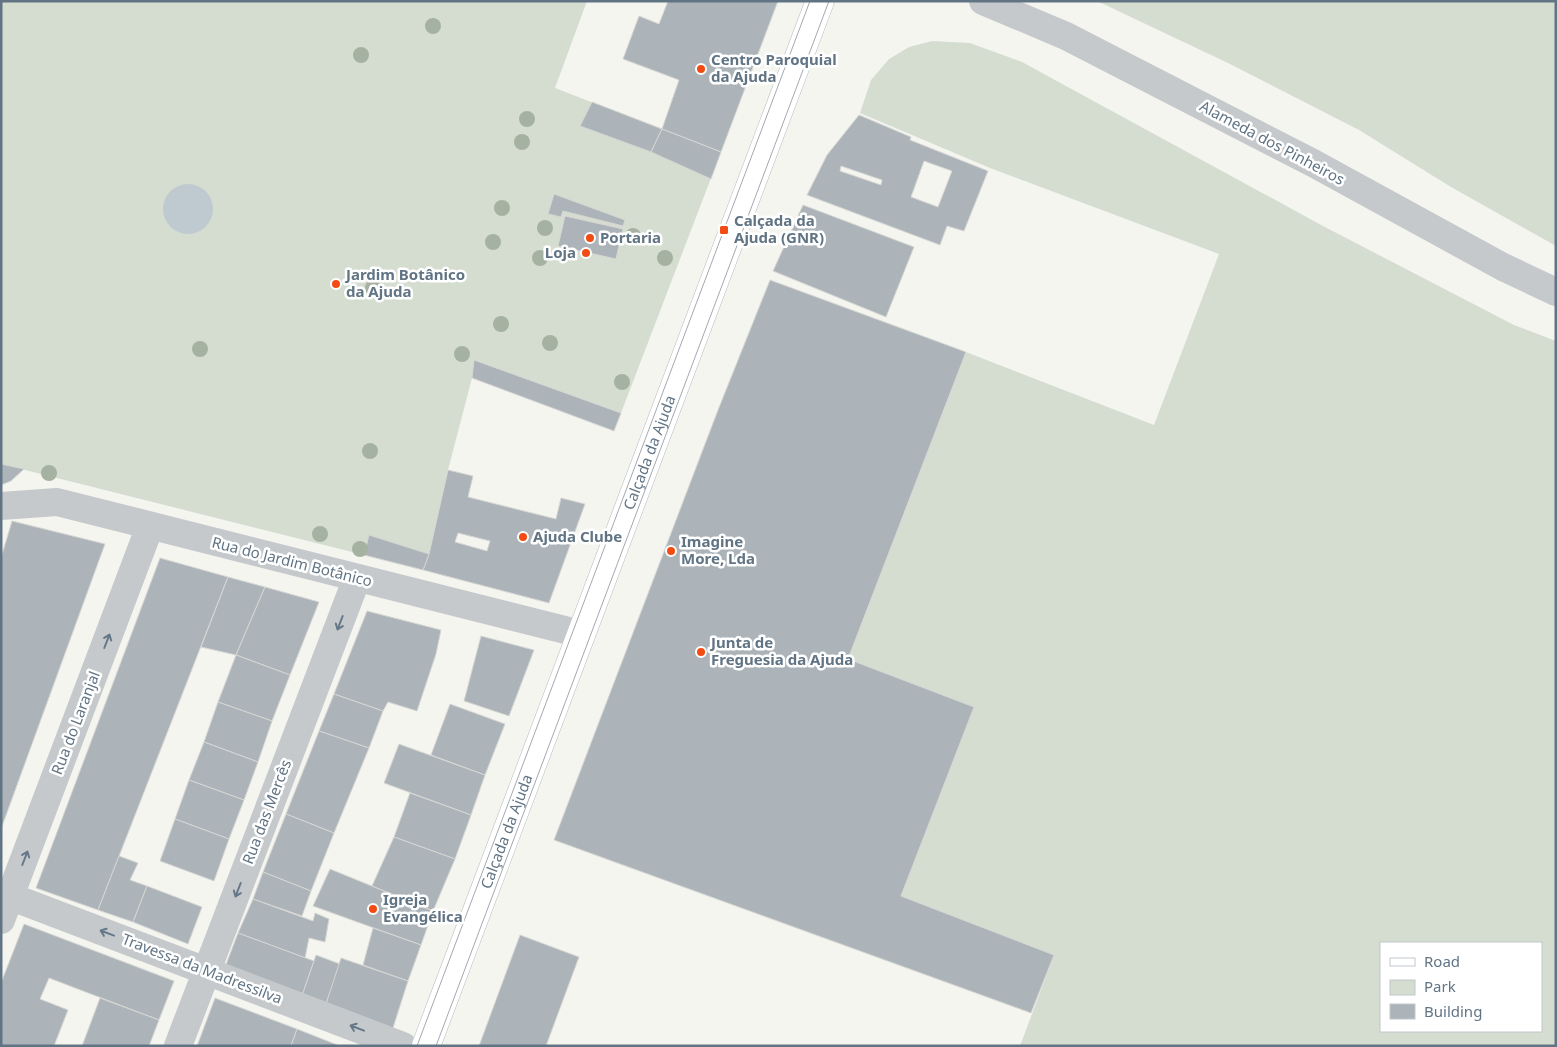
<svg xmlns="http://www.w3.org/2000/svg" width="1557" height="1047" font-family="'Noto Sans',sans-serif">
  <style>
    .green { fill: #d5ddd1; fill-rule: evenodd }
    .water { fill: #bfcad0 }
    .building { fill: #acb4b9; stroke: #d6d6d3; fill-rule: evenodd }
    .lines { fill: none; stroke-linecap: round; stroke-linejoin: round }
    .secondary-casing { stroke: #b5bbbf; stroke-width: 29 }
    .street { stroke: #c6c9cc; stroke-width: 28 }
    .secondary { stroke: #fff; stroke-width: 28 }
    .tram { stroke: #a3a9af; stroke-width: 1 }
    .tree { fill: #a6b2a1 }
    .oneway { stroke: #667888 }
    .poi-dot { fill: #f24b13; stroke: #fff; stroke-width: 2 }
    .labels { text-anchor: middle; stroke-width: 5; stroke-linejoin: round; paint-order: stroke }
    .poi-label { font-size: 15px; font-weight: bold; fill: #617484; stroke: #fff; text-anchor: start }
    .street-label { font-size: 15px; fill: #617484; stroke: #fff }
  </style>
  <rect width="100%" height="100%" fill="#f5f5f0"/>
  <g class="green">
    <polygon points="1,1 587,1 555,88 721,152 621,413 474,360 472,378 448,470 429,554 369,536 364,555 1,464"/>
    <polygon points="1097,1 1556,1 1556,246 1451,187 1359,130 1230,64"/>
    <path d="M932 41 970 43 1022 62 1323 226 1514 325 1556 341V1046H1020L1054 955 901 896 973 707 848 659 966 352 1154 425 1219 254 990 168 860 113 871 80 889 59 909 47ZM1381 943H1541V1031H1381Z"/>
  </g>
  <circle class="water" cx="188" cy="209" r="25"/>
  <g class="building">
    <polygon points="668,1 778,1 721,152 662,129 679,80 623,59 639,16 659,24"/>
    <polygon points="592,102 662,129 651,152 580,126"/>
    <path d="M859 115 911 137 910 140 988 171 964 231 947 226 940 245 807 195 827 155ZM924 161 952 171 938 207 911 197ZM841 166 882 180 881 185 840 171Z"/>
    <polygon points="662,129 721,152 711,179 651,152"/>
    <polygon points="554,194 625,220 623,226 563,211 561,217 548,214"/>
    <polygon points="803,205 914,247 886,317 773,271"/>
    <polygon points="565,216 623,229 616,259 558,246"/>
    <polygon points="770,280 966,352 848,659 974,707 901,896 1054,955 1031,1013 554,840 718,410"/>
    <polygon points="474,360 621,413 614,431 472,378"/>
    <polygon points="1,464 24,469 11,481 1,485"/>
    <path d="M448 470 473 476 468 497 556 519 561 498 585 504 549 603 423 570 429 554ZM458 533 490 541 487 551 455 542Z"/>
    <polygon points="12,521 105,544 1,829 1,558"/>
    <polygon points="369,535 429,554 423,570 364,555"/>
    <polygon points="160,558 228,577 98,910 36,888"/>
    <polygon points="228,577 265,587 236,655 201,647"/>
    <polygon points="265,587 319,602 290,675 236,655"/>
    <polygon points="367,611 441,630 436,654 417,711 388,702 383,711 334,694"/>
    <polygon points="481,636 534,650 509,716 464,701"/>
    <polygon points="236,655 290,675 272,721 218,702"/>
    <polygon points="334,694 383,711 369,748 319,731"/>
    <polygon points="218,702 272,721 258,762 204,742"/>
    <polygon points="450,704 505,724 485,775 431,755"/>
    <polygon points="319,731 369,748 334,833 286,814"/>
    <polygon points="204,742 258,762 244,800 189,780"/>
    <polygon points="399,744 485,775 471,815 384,783"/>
    <polygon points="189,780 244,800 229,839 175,819"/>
    <polygon points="410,793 471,815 455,859 394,837"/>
    <polygon points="286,814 334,833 311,891 263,872"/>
    <polygon points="175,819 229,839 214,881 160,861"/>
    <polygon points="394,837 455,859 433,911 372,886"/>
    <polygon points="119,856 138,863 130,880 147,886 133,922 98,910"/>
    <polygon points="330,869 433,911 421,945 313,906"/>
    <polygon points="263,872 311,891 302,916 253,899"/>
    <polygon points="147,886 202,907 188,944 133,922"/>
    <polygon points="253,899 313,921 315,913 329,919 325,942 309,938 305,958 238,933"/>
    <polygon points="24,924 174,981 159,1020 49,978 40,999 68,1010 54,1046 1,1046 1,983"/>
    <polygon points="373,928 421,945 408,981 363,965"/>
    <polygon points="238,933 314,961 302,996 225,967"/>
    <polygon points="520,935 579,957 546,1046 479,1046"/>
    <polygon points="316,955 340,964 326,1004 302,996"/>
    <polygon points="341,958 408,981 392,1031 326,1004"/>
    <polygon points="100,998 159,1020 149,1046 82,1046"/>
    <polygon points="215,998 297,1029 291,1046 197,1046"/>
    <polygon points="297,1029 340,1046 291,1046"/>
  </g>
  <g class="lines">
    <defs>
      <g id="secondary">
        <path id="s1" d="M426 1046 820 1"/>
      </g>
    </defs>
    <use href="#secondary" class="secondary-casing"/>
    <g class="street">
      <polyline points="983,1 1066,36 1313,163 1503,267 1556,292"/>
      <polyline points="1,506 57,502 581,634"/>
      <polyline points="1,893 403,1046"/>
      <polyline points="1,920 150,526"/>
      <polyline points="178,1046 357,578"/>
    </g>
    <use href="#secondary" class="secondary"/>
    <g class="tram">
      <polyline points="417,1046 810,1"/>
      <polyline points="436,1046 829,1"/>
    </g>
  </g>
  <g class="tree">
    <circle cx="433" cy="26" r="8"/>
    <circle cx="361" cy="55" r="8"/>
    <circle cx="527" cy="119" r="8"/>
    <circle cx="522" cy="142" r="8"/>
    <circle cx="502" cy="208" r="8"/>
    <circle cx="545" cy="228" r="8"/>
    <circle cx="633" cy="236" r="8"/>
    <circle cx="493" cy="242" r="8"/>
    <circle cx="540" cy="258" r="8"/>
    <circle cx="665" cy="258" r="8"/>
    <circle cx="373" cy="288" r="8"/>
    <circle cx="501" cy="324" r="8"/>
    <circle cx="550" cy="343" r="8"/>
    <circle cx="200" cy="349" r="8"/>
    <circle cx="462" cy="354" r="8"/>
    <circle cx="622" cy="382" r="8"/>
    <circle cx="370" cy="451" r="8"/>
    <circle cx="49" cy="473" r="8"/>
    <circle cx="320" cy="534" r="8"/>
    <circle cx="360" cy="549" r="8"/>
  </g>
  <defs><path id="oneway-shaft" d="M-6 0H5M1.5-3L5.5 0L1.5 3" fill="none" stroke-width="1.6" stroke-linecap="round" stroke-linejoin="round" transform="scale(1.25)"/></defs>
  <g class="oneway">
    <use href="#oneway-shaft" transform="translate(340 623) rotate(111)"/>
    <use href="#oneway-shaft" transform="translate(107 641) rotate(-69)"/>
    <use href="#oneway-shaft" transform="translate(25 858) rotate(-69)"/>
    <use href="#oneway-shaft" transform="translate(238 890) rotate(111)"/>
    <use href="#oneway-shaft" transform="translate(107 933) rotate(-159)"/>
    <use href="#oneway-shaft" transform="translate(357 1028) rotate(-159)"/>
  </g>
  <g class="poi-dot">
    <circle cx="701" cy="69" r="5"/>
    <rect x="719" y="225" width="10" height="10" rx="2.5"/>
    <circle cx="590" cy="238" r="5"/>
    <circle cx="586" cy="253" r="5"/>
    <circle cx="336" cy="284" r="5"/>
    <circle cx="523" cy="537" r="5"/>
    <circle cx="671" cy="551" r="5"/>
    <circle cx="701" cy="652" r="5"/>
    <circle cx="373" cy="909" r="5"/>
  </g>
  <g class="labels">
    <g class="poi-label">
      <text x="711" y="65">Centro Paroquial<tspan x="711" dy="17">da Ajuda</tspan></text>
      <text x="734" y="226">Calçada da<tspan x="734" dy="17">Ajuda (GNR)</tspan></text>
      <text x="600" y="243">Portaria</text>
      <text x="576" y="258" text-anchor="end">Loja</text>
      <text x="346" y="280">Jardim Botânico<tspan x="346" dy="17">da Ajuda</tspan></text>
      <text x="533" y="542">Ajuda Clube</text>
      <text x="681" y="547">Imagine<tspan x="681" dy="17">More, Lda</tspan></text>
      <text x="711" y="648">Junta de<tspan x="711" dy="17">Freguesia da Ajuda</tspan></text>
      <text x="383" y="905">Igreja<tspan x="383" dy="17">Evangélica</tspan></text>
    </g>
    <g class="street-label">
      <text transform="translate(1272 143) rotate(28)" y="5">Alameda dos Pinheiros</text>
      <text dy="5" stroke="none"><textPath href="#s1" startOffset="634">Calçada da Ajuda</textPath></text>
      <text transform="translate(292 562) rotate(14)" y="5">Rua do Jardim Botânico</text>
      <text transform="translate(76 723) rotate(-69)" y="5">Rua do Laranjal</text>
      <text transform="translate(267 812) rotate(-69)" y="5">Rua das Mercês</text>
      <text dy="5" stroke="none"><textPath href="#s1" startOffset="229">Calçada da Ajuda</textPath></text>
      <text transform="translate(202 969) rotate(21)" y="5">Travessa da Madressilva</text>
    </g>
  </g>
  <rect width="1557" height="1047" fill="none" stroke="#617484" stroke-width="5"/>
  <rect x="1380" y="942" width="162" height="90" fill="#ffffff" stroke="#c0c7ce"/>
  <rect x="1390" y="958" width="25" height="8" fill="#ffffff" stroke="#c0c7ce"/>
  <text x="1424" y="967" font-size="15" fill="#617484">Road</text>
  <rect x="1390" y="980" width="25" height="15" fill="#d5ddd1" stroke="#c0c7ce"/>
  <text x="1424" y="992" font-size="15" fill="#617484">Park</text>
  <rect x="1390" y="1004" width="25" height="15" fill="#acb4b9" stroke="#c0c7ce"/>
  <text x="1424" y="1017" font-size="15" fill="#617484">Building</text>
</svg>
